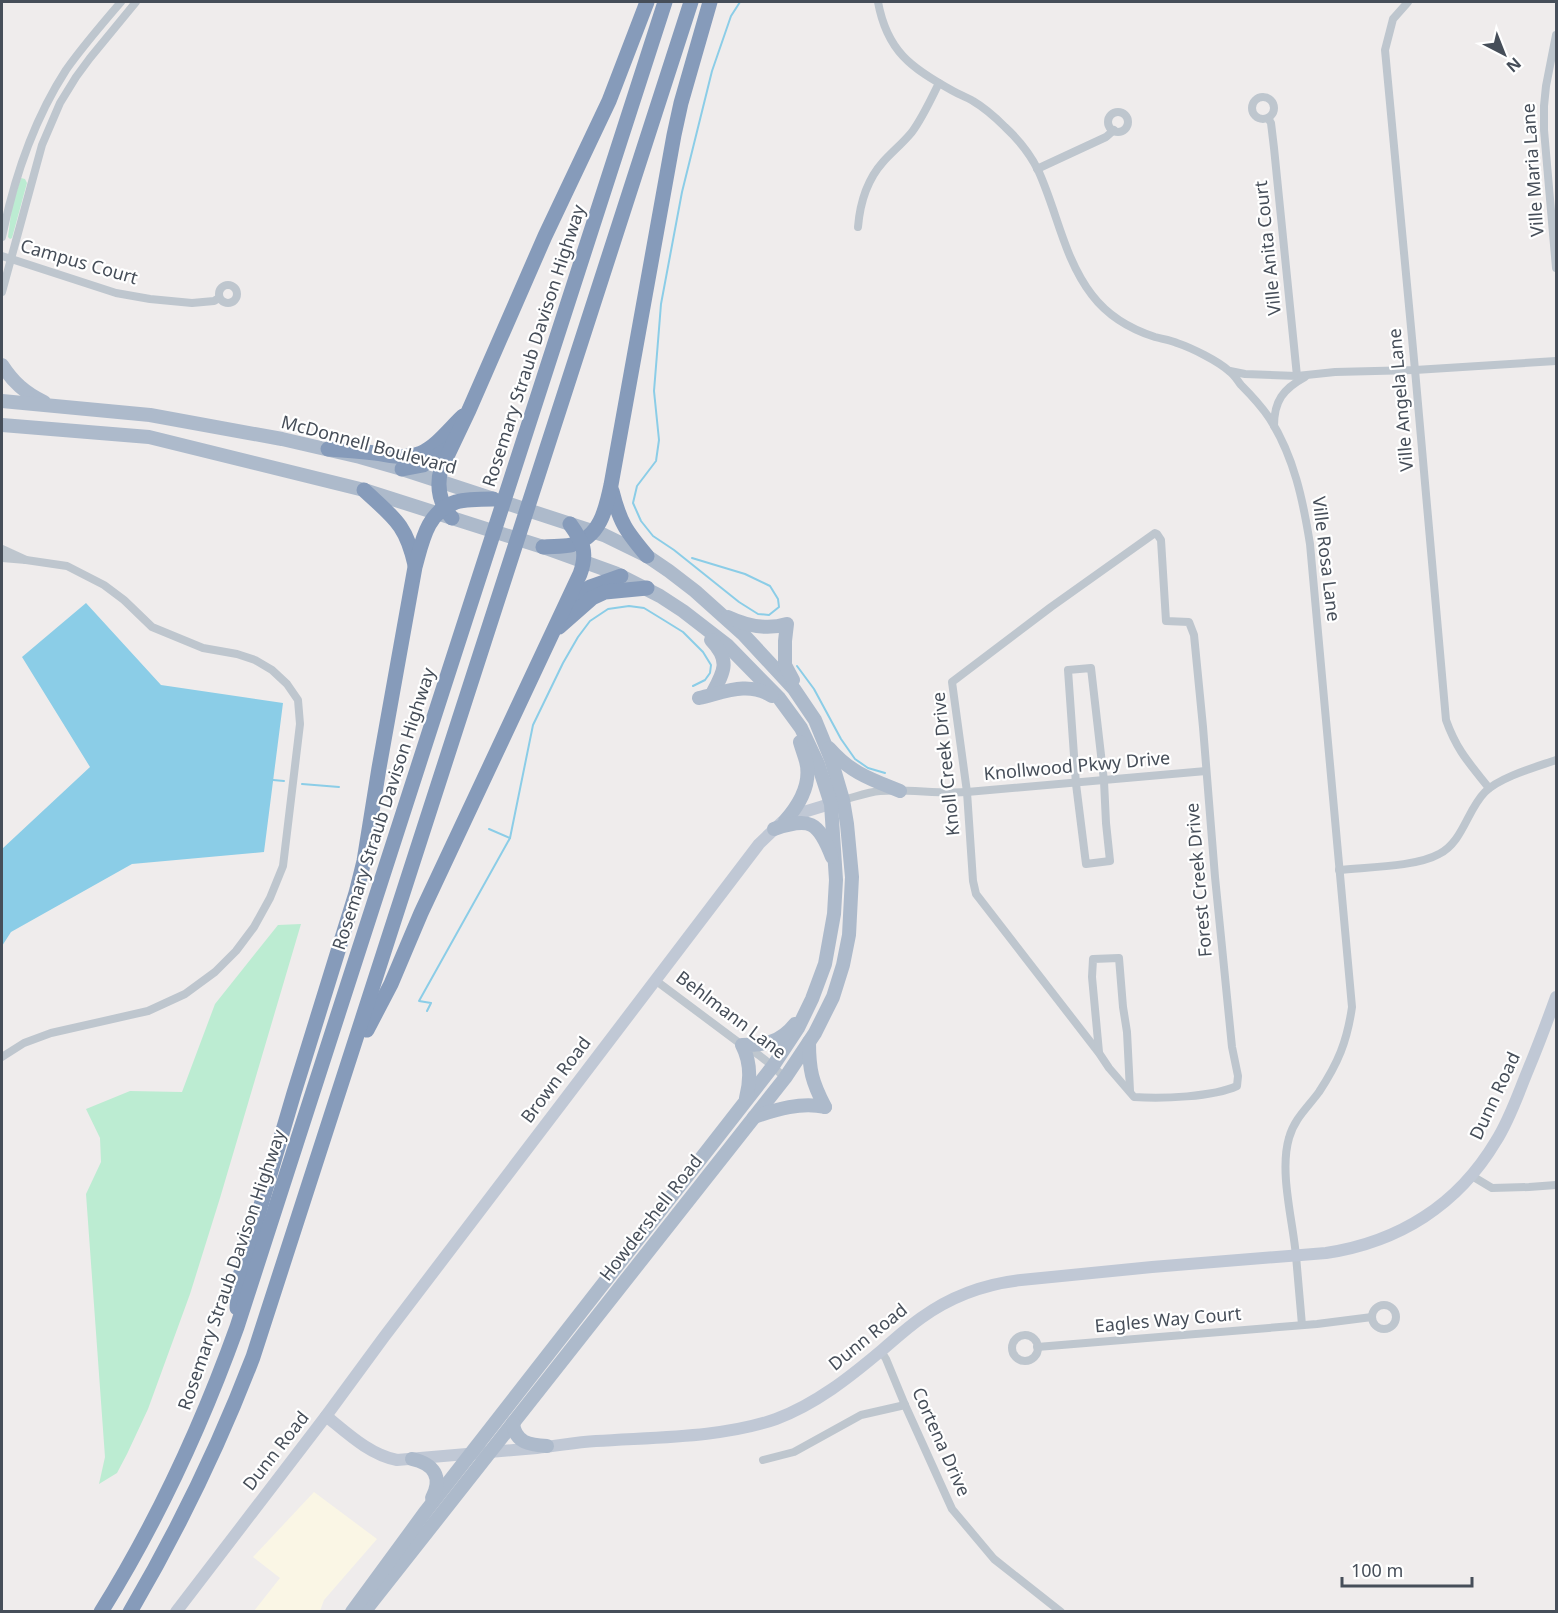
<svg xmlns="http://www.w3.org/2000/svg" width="1558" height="1613" font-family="'Noto Sans',sans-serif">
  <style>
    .commercial { fill: #faf6e5 }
    .green { fill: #bcecd2 }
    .water { fill: #8bcde7 }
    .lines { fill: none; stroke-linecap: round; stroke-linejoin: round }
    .stream { stroke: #8bcde7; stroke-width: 2 }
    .street { stroke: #bec6ce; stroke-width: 8 }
    .secondary { stroke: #c0c8d5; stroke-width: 12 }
    .primary { stroke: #adbacb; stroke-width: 14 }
    .highway { stroke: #869bba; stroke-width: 15 }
    .labels { text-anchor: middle; stroke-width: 4.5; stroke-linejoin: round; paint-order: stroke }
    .street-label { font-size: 18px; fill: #464e59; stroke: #fff }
  </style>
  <rect width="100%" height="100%" fill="#efecec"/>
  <polygon class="commercial" points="314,1492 377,1539 324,1600 320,1611 254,1611 280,1578 253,1557"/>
  <g class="green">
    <polygon points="21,178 25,179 27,183 12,238 10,239 8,237 12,206"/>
    <polygon points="301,924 220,1198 190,1294 148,1409 127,1454 117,1473 99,1484 105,1457 86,1194 101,1162 100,1138 86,1109 130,1091 182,1092 215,1004 278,925"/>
  </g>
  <polygon class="water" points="86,603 161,685 283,703 264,852 132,864 11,932 2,946 2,849 90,767 22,657"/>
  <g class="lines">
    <g class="stream">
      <polyline points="692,558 745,574 770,586 778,599 779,607 769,615 758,614 739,602 674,550 653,536 641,521 633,503 637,486 656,461 659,440 654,391 661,304 682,192 712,71 731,16 740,2"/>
      <polyline points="797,666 814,689 841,739 855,759 868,768 885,773"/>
      <polyline points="273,780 284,781"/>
      <polyline points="302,784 339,787"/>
      <polyline points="489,829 510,838"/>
      <polyline points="427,1011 431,1003 419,1001 510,838 533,725 563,663 578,637 590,621 608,609 629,606 644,608 662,619 683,632 703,652 711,665 710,673 705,680 693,686"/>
    </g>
    <g class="street">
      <path d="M878 2C887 51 911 68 953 91 960 95 967 97 973 101 985 108 996 118 1005 127 1018 139 1030 154 1038 170 1057 211 1064 259 1092 295 1108 316 1130 329 1155 337 1162 339 1170 340 1177 343 1192 348 1218 361 1229 371 1234 374 1237 380 1241 385 1251 395 1262 407 1270 419 1294 457 1303 500 1310 544L1352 1007C1347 1042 1338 1063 1319 1092 1308 1107 1294 1119 1289 1138 1279 1172 1293 1221 1296 1256 1298 1279 1300 1302 1302 1325"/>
      <path d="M1408 2 1393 19 1385 50 1415 370 1446 720C1457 751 1470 764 1489 788"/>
      <polyline points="1556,35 1546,86 1544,106 1544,130 1556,268"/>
      <circle cx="1263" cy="108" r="11"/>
      <circle cx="1118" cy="122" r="10"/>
      <polyline points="1268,118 1271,123 1274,148 1297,376"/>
      <polyline points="1037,169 1106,137 1114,130"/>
      <path d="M858 227C860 203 866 181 883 162 892 152 903 143 912 132 923 117 931 99 939 83"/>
      <path d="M2 237C14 178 33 121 66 70 83 46 102 24 121 2"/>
      <polyline points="2,256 116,293 150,299 192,303 214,301 219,298"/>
      <circle cx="228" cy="294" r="9"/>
      <polyline points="2,292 42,145 60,103 76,77 90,58 136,2"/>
      <polyline points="1230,371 1245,374 1297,376 1335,372 1415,370 1556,361"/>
      <path d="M1274 426C1274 401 1283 389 1305 377"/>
      <path d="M1155 533 1157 534 1161 540 1166 621 1189 622 1194 635 1203 727 1215 877 1232 1047 1238 1076 1237 1086C1213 1097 1162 1099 1134 1097L1109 1068 1099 1053 976 894 973 881 967 792 952 682 1051 607Z"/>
      <polyline points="2,549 26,560 2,558"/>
      <polygon points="1091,668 1104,781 1106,823 1110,861 1086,864 1076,784 1068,670"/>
      <path d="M843 800C855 797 868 792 880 791 909 789 938 794 967 792L1206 771"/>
      <path d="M1339 870C1367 867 1416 867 1439 854 1463 842 1467 810 1485 792 1500 777 1536 767 1556 760"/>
      <path d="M655 980 742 1045C758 1052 772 1065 785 1078"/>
      <polyline points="1099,1052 1092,977 1093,959 1119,958 1123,1007 1127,1032 1130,1091"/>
      <polyline points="2,1057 24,1043 51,1033 148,1011 185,994 215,972 236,951 254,927 270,898 283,866 300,724 298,700 287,684 272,670 255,660 237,654 203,648 152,627 124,600 104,585 67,566 26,560"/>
      <polyline points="1472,1176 1492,1188 1529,1187 1556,1185"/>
      <circle cx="1384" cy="1317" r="12"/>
      <circle cx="1025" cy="1348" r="13"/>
      <polyline points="1037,1347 1317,1324 1372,1317"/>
      <polyline points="881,1351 886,1359 905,1405 952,1509 994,1559 1061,1612"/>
      <polyline points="763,1460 794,1452 861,1415 905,1405"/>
    </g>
    <g class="secondary">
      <path d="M326 1416C347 1433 370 1455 397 1460 444 1456 491 1452 537 1448 557 1446 576 1442 596 1441 653 1437 722 1438 776 1419 816 1404 850 1377 882 1350 895 1339 907 1328 921 1318 950 1297 985 1284 1021 1280L1152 1267 1326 1253C1399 1242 1458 1205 1496 1141 1510 1119 1518 1094 1528 1070 1538 1046 1547 1022 1556 997"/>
      <polyline points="176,1612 326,1416 384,1337 759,844 782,822 807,811 840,801"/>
    </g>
    <g class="primary">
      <path d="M2 365C13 382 25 393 44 402"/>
      <polyline points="2,401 150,415 282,439 360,457 402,469 604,535 647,556 669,571 695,591 743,634 794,689 815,720 831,759 843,800 847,824 852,877 849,935 843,965 833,997 815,1033 785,1078 364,1612"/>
      <polyline points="2,425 149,437 364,490 543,547 615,573 660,596 683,611 727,645 779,698 801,728 818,764 831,804 836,880 834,914 825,964 812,999 798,1028 773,1066 426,1511 352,1612"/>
      <path d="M728 617C747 626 767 630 787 624L785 641V665L793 680"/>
      <path d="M711 640C730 660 725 670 713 692"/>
      <path d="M699 698C725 692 748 681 772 696"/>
      <path d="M829 748C851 773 870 779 900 791"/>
      <path d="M785 821C800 804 812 784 806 761 804 754 802 749 800 742"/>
      <path d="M774 829C810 817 818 821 832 857"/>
      <path d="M809 1042C809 1070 812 1082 825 1107"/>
      <path d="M746 1098C751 1079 751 1062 742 1045 764 1045 780 1043 795 1024"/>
      <path d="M754 1117C777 1109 801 1102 825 1107"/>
      <path d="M513 1423C515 1443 530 1445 547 1446"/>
      <path d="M412 1459C434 1464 443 1477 432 1498"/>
    </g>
    <g class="highway">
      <path d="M328 449C344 450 359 451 375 453 391 455 405 460 421 453 437 446 450 428 463 416"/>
      <polyline points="402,469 423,465 450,447"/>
      <path d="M364 490C394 518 406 524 415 565"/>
      <path d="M612 491C620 523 626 531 647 556"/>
      <path d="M452 518C440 504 436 488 441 469L469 410 545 236 609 101 647 2"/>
      <path d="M543 547C552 546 562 547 571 545 600 538 606 509 611 485L674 135 681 103 710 2"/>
      <polyline points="572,600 590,587 621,576"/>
      <polyline points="559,627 592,598 605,592 647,588"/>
      <path d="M367 1030 391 984 421 913 580 574C588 552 583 542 570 524"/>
      <path d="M237 1308 239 1279 256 1222 294 1093 356 893 364 861 379 768 415 567C422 542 427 511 456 502 467 499 481 499 493 499"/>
      <path d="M101 1612C157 1522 201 1427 237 1327L665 2"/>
      <path d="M130 1612C178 1530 219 1446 253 1357L691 2"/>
    </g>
  </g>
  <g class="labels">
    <g class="street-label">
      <text transform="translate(1533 170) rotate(-94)" y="6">Ville Maria Lane</text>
      <text transform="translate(1268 248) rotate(-96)" y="6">Ville Anita Court</text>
      <text transform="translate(79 262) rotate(16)" y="6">Campus Court</text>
      <text transform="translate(534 346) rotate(-72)" y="6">Rosemary Straub Davison Highway</text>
      <text transform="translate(1401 400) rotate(-95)" y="6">Ville Angela Lane</text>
      <text transform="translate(369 445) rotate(15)" y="6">McDonnell Boulevard</text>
      <text transform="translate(1326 559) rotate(83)" y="6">Ville Rosa Lane</text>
      <text transform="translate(946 764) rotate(-96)" y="6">Knoll Creek Drive</text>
      <text transform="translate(1077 766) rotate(-5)" y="6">Knollwood Pkwy Drive</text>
      <text transform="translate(384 809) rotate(-72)" y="6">Rosemary Straub Davison Highway</text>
      <text transform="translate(1199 880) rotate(-95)" y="6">Forest Creek Drive</text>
      <text transform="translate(731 1015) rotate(37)" y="6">Behlmann Lane</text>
      <text transform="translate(556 1080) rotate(-53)" y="6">Brown Road</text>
      <text transform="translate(1495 1096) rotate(-65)" y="6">Dunn Road</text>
      <text transform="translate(651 1218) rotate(-52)" y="6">Howdershell Road</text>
      <text transform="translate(232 1270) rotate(-71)" y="6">Rosemary Straub Davison Highway</text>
      <text transform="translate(1168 1320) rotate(-5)" y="6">Eagles Way Court</text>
      <text transform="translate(868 1337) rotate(-39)" y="6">Dunn Road</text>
      <text transform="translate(941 1442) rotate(66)" y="6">Cortena Drive</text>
      <text transform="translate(276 1451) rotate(-52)" y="6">Dunn Road</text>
    </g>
  </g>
  <rect width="1558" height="1613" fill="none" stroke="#464e59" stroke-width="6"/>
  <g transform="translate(1504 54) rotate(138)" stroke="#ffffff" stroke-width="4.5" paint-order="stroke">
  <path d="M0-4.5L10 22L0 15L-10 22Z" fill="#464e59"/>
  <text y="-9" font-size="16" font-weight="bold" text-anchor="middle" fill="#464e59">N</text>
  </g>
  <path d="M1342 1577v9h130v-9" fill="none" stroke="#464e59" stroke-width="3"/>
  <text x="1351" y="1577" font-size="18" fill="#464e59" stroke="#ffffff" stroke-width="4.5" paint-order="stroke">100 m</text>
</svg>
